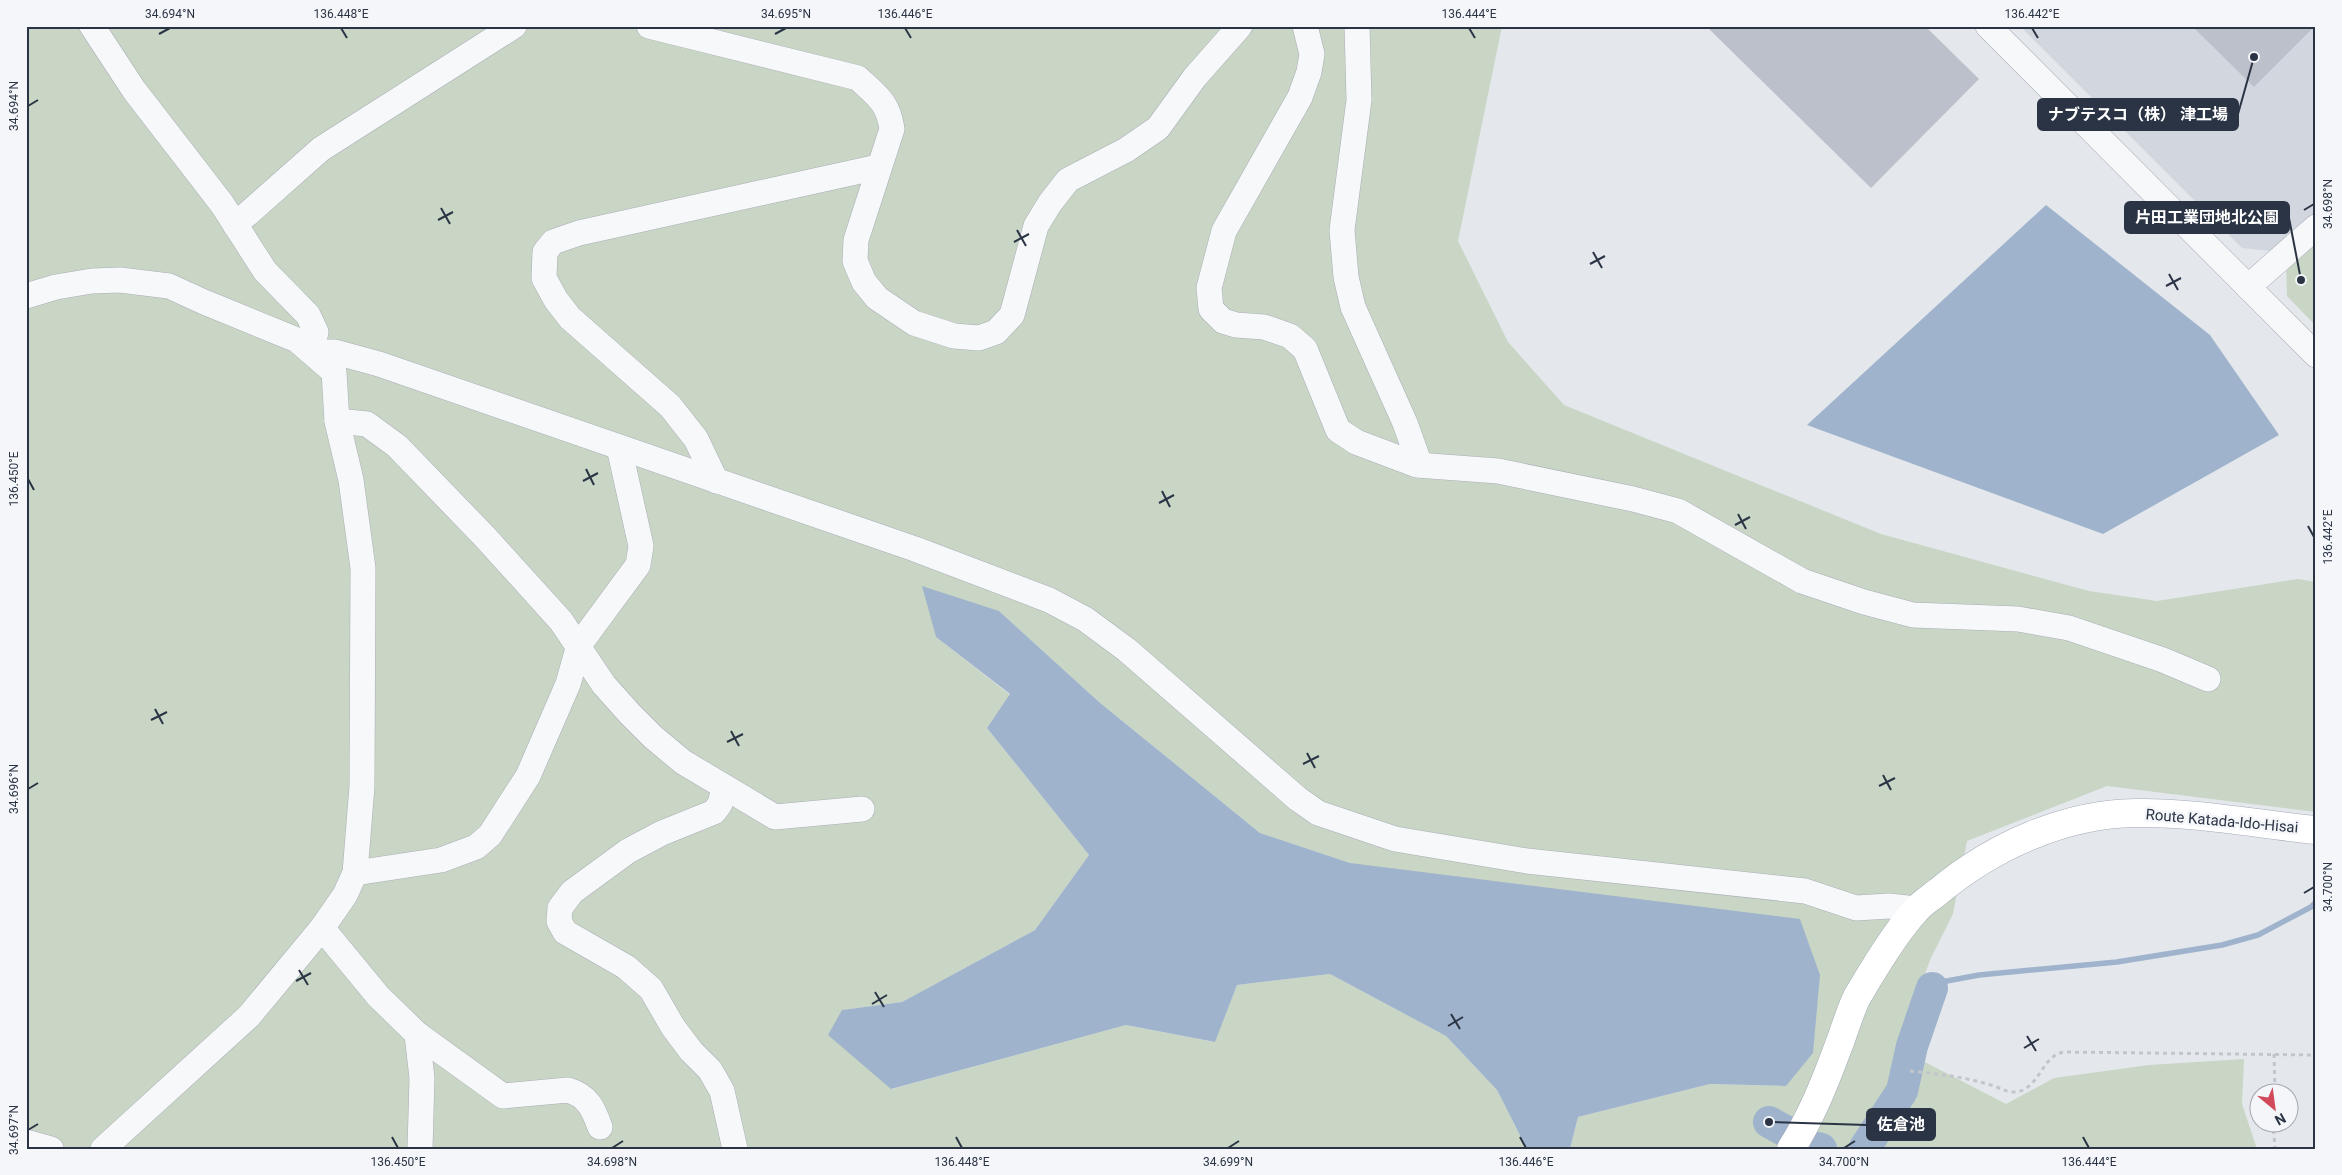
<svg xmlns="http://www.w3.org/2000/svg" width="2342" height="1175" font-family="Roboto,'Noto Sans JP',sans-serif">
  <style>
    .built { fill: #d2d6de }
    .green { fill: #c9d6c5 }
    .water { fill: #9fb4cc }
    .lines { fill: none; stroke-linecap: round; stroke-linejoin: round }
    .stream { stroke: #9fb4cc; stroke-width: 5.5 }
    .river { stroke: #9fb4cc; stroke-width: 32 }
    .building { fill: #bbc0ca }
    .minor-casing { stroke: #a9aeb7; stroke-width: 26 }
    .major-casing { stroke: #a3abb8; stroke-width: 29 }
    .path { stroke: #c2c5cb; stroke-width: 3; stroke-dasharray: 4 4; stroke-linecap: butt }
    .minor { stroke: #f7f8fa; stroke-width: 25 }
    .major { stroke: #fff; stroke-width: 28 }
    .ticks { fill: none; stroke: #2b3445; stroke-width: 2 }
    .labels { text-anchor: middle; stroke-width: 5; stroke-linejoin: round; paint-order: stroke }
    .street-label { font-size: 15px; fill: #2b3445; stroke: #f4f6f9 }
    .leader { fill: none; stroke: #2b3445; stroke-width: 2 }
    .callout-dot { fill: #2b3445; stroke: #f4f6f9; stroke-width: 2 }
    .callout { fill: #2b3445; stroke: #2b3445; stroke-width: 2 }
    .callout-label { font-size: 16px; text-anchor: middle; font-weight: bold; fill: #fff }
    .neatline { fill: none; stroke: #2b3445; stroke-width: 2 }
    .ticks-label { font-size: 12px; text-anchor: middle; fill: #2b3445 }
  </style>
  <rect width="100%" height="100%" fill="#e4e7ec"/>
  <polygon class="built" points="2020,26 2316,26 2316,212 2271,251 2242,248"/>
  <g class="green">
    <polygon points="26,26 1502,26 1458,241 1508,342 1564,405 1881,534 2089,591 2157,601 2298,579 2316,582 2316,812 2107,786 1967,841 1953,914 1930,960 1898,1048 2006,1104 2054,1078 2149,1065 2244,1059 2242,1104 2257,1149 1570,1149 1578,1117 1710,1084 1786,1086 1350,863 1260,833 1099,702 999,611 936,637 1010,695 987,728 1089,855 1035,930 902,1002 842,1010 892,1089 1126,1025 1214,1042 1237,985 1330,974 1446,1036 1497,1090 1527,1149 26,1149"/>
    <polygon points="2316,238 2316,326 2287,296 2286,265"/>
  </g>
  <g class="water">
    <polygon points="2046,205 2210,335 2279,435 2103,534 1807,425"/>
    <polygon points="922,586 999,611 1099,702 1260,833 1350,863 1800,919 1820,975 1813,1053 1786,1086 1710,1084 1578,1117 1570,1149 1527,1149 1497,1090 1446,1036 1330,974 1237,985 1215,1042 1126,1025 891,1089 828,1035 842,1010 902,1002 1035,930 1089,855 987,728 1010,694 936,637"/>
  </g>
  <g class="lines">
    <polyline class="stream" points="1932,988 1936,983 1979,975 2117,962 2222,945 2258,935 2311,907 2316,902"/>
    <g class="river">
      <polyline points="1769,1122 1787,1132"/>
      <polyline points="1818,1148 1821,1149"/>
      <polyline points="1864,1149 1902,1091 1912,1046 1932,988"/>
    </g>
  </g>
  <g class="building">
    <polygon points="1706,26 1925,26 1979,79 1871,188"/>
    <polygon points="2192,26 2315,26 2254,87"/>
  </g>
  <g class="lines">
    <defs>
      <g id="minor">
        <polyline points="92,26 134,90 222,204 265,271 308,315 316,332 311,352"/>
        <path d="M649 26 858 78C877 96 888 102 892 129L856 240 855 261 864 282 877 298 914 323 954 336 979 338 996 332 1012 315 1036 226 1050 203 1068 180 1126 150 1158 128 1195 77 1240 26"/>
        <polyline points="1305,26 1312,54 1309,72 1300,97 1224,231 1209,288 1211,309 1223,321 1236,325 1264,327 1290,336 1305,349 1338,430 1356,442 1417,465 1498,471 1633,499 1678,511 1802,581 1864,602 1913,615 2018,619 2069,628 2163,660 2208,679"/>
        <polyline points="1357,26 1359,100 1342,230 1346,277 1353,307 1405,423 1420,465"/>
        <polyline points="1988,26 2316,355"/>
        <polyline points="235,225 321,149 514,26"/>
        <polyline points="2248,287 2316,227"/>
        <polyline points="26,296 56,287 92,281 120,280 169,286 204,302 297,340 334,372 337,421 351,480 363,568 362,786 355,873 345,895 322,928 249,1016 103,1149"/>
        <polyline points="311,352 335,352 379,364 915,549 1049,600 1085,619 1127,650 1298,799 1318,813 1395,839 1527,861 1805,891 1856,908 1889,906 1916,909"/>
        <polyline points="337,421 367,424 397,446 485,537 561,621 604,685 630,714 653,737 683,762 775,817 862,809"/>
        <polyline points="716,481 696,439 670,406 570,318 556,300 544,278 545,252 553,242 579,233 878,167"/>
        <polyline points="724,788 720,804 714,812 662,833 628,851 572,892 560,908 559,921 565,932 626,967 651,989 673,1027 691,1051 710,1070 722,1091 735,1149"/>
        <polyline points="355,873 441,860 476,847 490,835 528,776 568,684 579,645 638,565 641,546 619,447"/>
        <path d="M322 928 378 996 417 1034 503 1096 568 1090C588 1096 593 1108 600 1127"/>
        <polyline points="417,1034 422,1078 420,1149"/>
        <polyline points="26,1142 51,1149"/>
      </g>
      <path id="major" d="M1791 1149C1811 1117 1824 1085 1837 1050 1844 1033 1849 1013 1857 997 1873 970 1895 933 1916 910 1923 902 1932 897 1939 891 1994 846 2064 814 2136 813 2194 812 2257 824 2316 830"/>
    </defs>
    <use href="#minor" class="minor-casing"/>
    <use href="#major" class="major-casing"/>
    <g class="path">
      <polyline points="2274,1054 2275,1092"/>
      <path d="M1910 1071C1939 1074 1966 1077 1994 1086 2004 1090 2013 1095 2023 1090 2042 1080 2043 1056 2064 1052L2316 1055"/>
      <polyline points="2273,1122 2275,1149"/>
    </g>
    <use href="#minor" class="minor"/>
    <use href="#major" class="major"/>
  </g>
  <path class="ticks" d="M341 28 347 38M905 28 911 38M1469 28 1475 38M2032 28 2038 38M159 34 170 28M775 34 786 28M28 106 38 100M441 208 450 224M2304 210 2314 204M438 220 453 212M1017 230 1026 246M1014 242 1029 234M1593 252 1602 268M1590 264 1605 256M2169 274 2178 290M2166 286 2181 278M586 469 594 485M28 479 34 490M583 481 598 473M1162 491 1170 507M1159 503 1174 495M1738 514 1746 529M1735 525 1750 517M2308 526 2314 537M155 709 163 724M151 720 167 712M731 731 739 746M727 742 743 734M1307 753 1315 768M1303 764 1319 756M1883 775 1891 790M1879 786 1895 778M28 789 38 783M2304 893 2314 887M299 970 308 985M296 981 311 973M875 992 884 1007M872 1004 887 995M1451 1014 1460 1029M1448 1026 1463 1017M2027 1036 2036 1051M2024 1048 2039 1039M28 1130 38 1124M392 1137 398 1148M956 1137 962 1148M1520 1137 1526 1148M2083 1137 2089 1148M612 1148 623 1141M1228 1148 1239 1141M1844 1148 1855 1141"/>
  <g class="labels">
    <g class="street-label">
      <text transform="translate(2222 821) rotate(5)" y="5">Route Katada-Ido-Hisai</text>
    </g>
  </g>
  <path class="leader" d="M2254 57L2238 114M2301 280L2289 218M1769 1122L1867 1125"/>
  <g class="callout-dot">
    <circle cx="2254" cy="57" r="5"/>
    <circle cx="2301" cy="280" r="5"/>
    <circle cx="1769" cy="1122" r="5"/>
  </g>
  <g class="callout">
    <rect x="2038" y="99" width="200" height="31" rx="5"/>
    <rect x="2125" y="202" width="164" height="31" rx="5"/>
    <rect x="1867" y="1109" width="68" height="31" rx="5"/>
  </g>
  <g class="callout-label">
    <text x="2138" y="120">ナブテスコ（株） 津工場</text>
    <text x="2207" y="223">片田工業団地北公園</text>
    <text x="1901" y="1130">佐倉池</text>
  </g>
  <rect width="2342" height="1175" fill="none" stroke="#f4f6f9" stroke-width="55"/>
  <g transform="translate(2274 1108) rotate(151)"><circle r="24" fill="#f4f6f9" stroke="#a4a8b1"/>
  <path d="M0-4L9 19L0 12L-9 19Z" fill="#d1495b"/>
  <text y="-8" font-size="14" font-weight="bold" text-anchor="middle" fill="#2b3445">N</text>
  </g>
  <rect x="28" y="28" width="2286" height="1120" class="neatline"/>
  <g class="ticks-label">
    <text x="170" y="18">34.694°N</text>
    <text x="341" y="18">136.448°E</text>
    <text x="786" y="18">34.695°N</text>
    <text x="905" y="18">136.446°E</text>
    <text x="1469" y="18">136.444°E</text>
    <text x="2032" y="18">136.442°E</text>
    <text transform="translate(14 106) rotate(-90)" y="4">34.694°N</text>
    <text transform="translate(2328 204) rotate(-90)" y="4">34.698°N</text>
    <text transform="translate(14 479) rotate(-90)" y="4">136.450°E</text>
    <text transform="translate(2328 537) rotate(-90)" y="4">136.442°E</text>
    <text transform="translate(14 789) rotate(-90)" y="4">34.696°N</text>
    <text transform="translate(2328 887) rotate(-90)" y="4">34.700°N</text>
    <text transform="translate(14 1130) rotate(-90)" y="4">34.697°N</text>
    <text x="398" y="1166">136.450°E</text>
    <text x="612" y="1166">34.698°N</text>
    <text x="962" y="1166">136.448°E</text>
    <text x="1228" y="1166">34.699°N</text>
    <text x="1526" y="1166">136.446°E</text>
    <text x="1844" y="1166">34.700°N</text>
    <text x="2089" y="1166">136.444°E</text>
  </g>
</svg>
